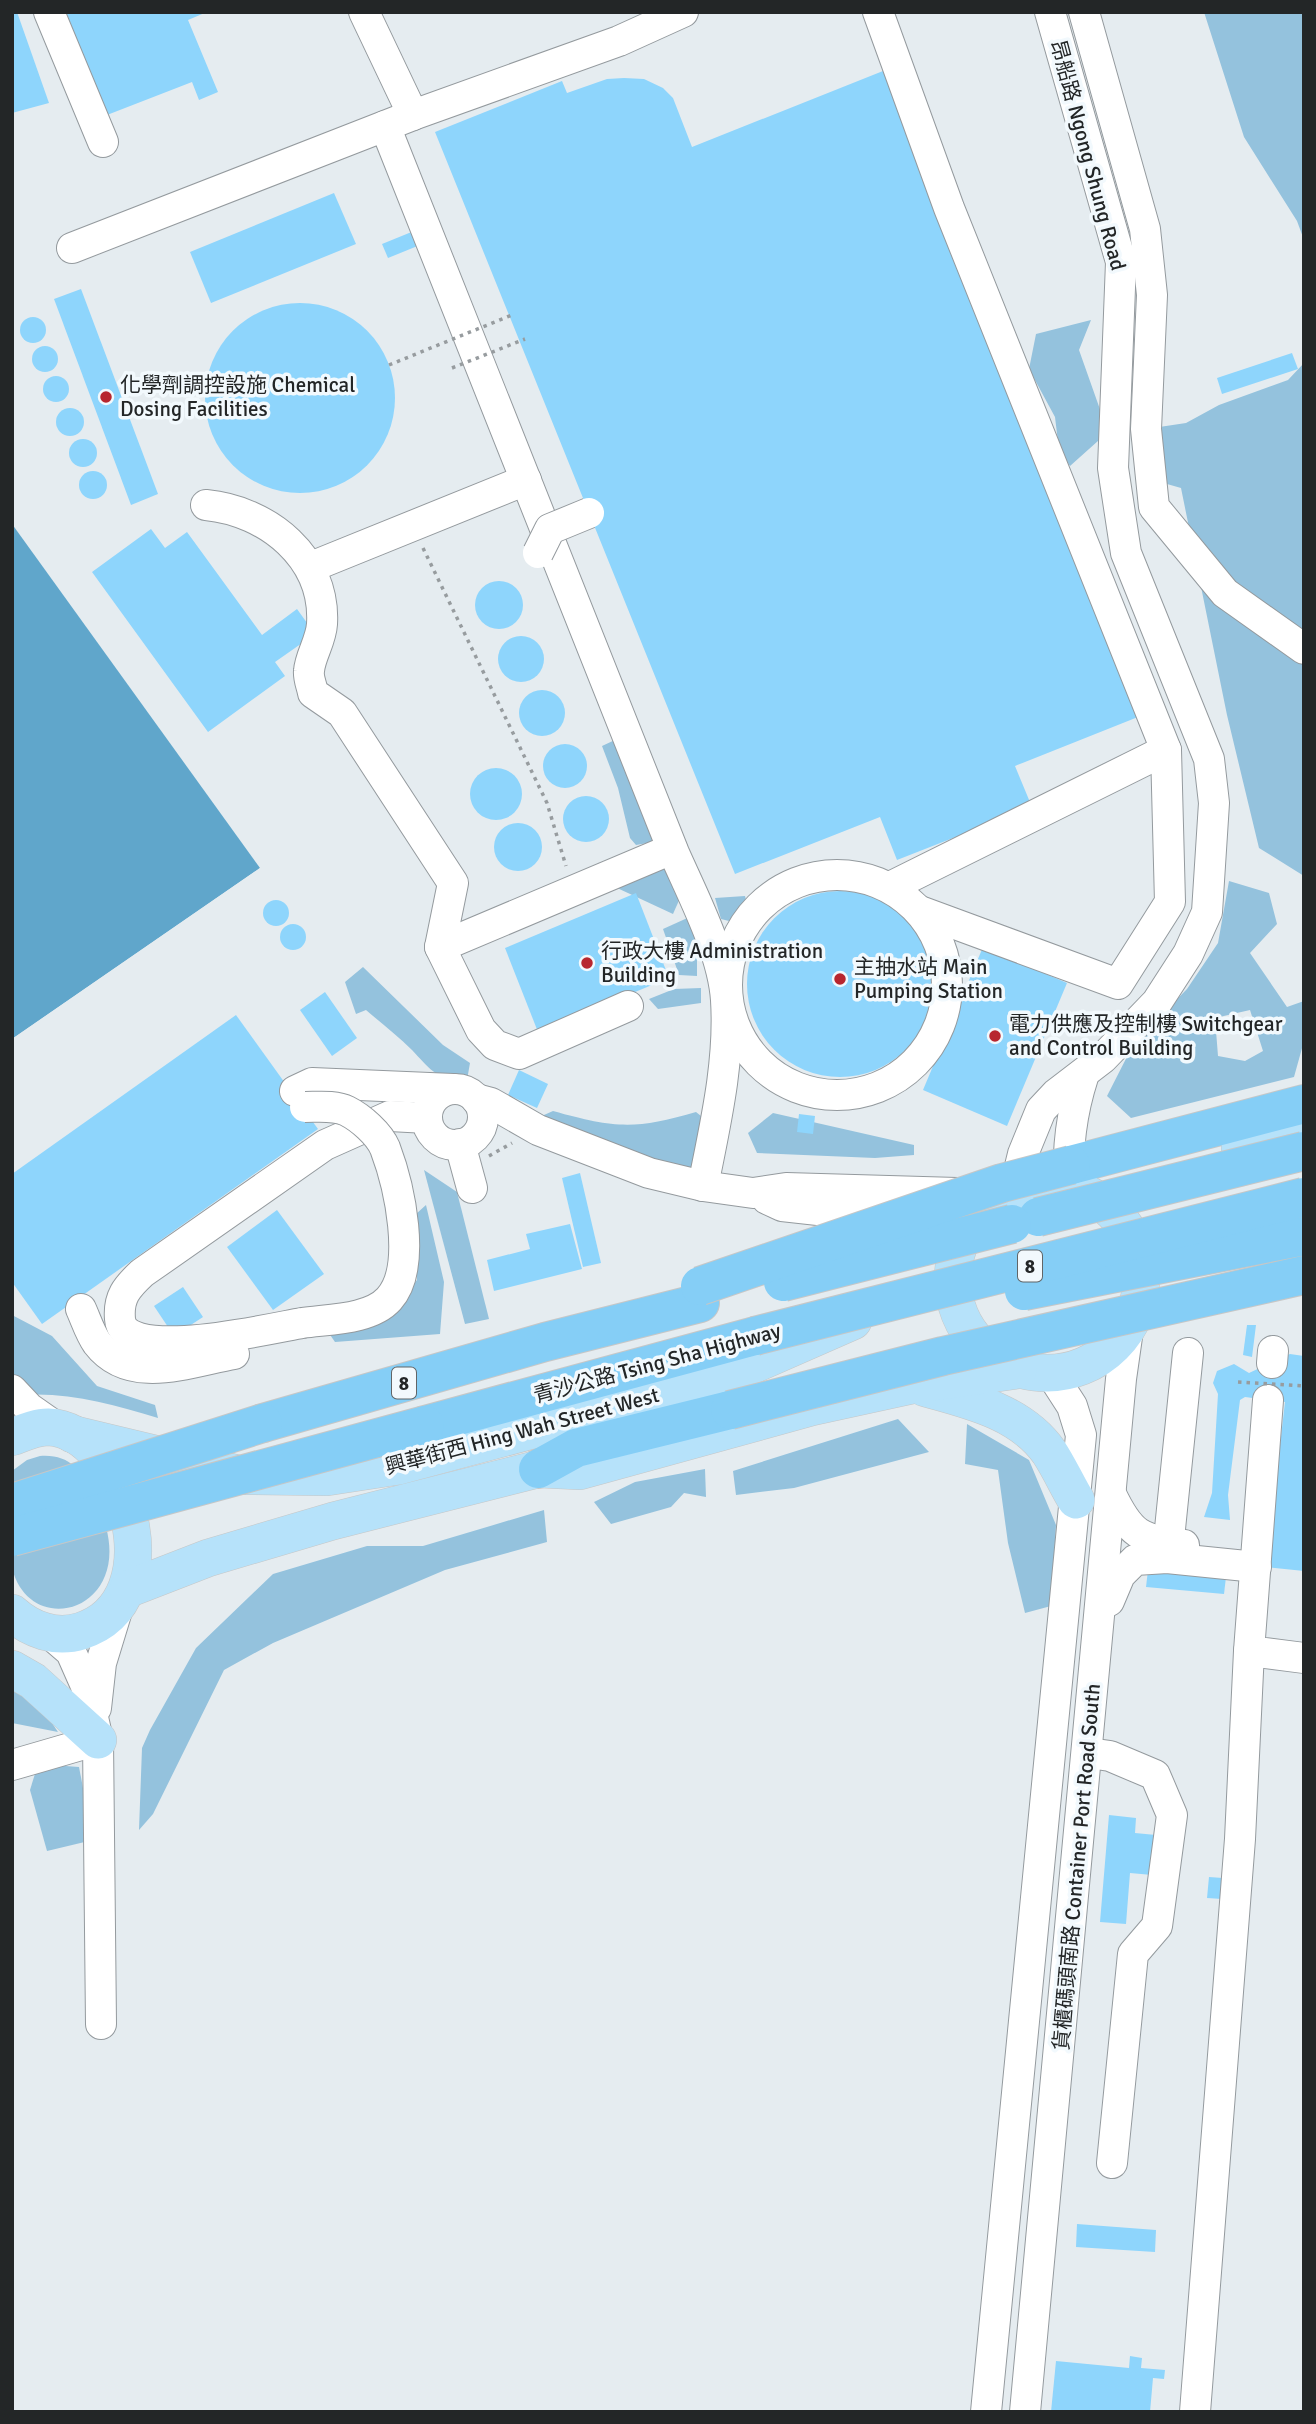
<svg xmlns="http://www.w3.org/2000/svg" width="1316" height="2424" font-family="Signika,'Noto Sans TC',sans-serif">
  <style>
    .green { fill: #94c2dd; fill-rule: evenodd }
    .water { fill: #60a6cb }
    .pier { fill: #e5ecf0 }
    .building { fill: #8ed5fc }
    .lines { fill: none; stroke-linecap: round; stroke-linejoin: round }
    .minor-casing { stroke: #949a9e; stroke-width: 32 }
    .major-casing { stroke: #c6c7c7; stroke-width: 38 }
    .highway-casing { stroke: #c6c7c7; stroke-width: 40 }
    .path { stroke: #979c9f; stroke-width: 3.5; stroke-dasharray: 3.5 5; stroke-linecap: butt }
    .minor { stroke: #fff; stroke-width: 30 }
    .major { stroke: #b6e2fa; stroke-width: 37 }
    .highway { stroke: #85cef6; stroke-width: 38 }
    .minor-bridge-casing { stroke: #949a9e; stroke-width: 32; stroke-linecap: butt }
    .highway-bridge-casing { stroke: #c6c7c7; stroke-width: 40; stroke-linecap: butt }
    .path-bridge { stroke: #979c9f; stroke-width: 3.5; stroke-dasharray: 3.5 5; stroke-linecap: butt }
    .minor-bridge { stroke: #fff; stroke-width: 30 }
    .highway-bridge { stroke: #85cef6; stroke-width: 38 }
    .poi-dot { fill: #b7262f; stroke: #f2f9fd; stroke-width: 2.5 }
    .labels { text-anchor: middle; stroke-width: 7; stroke-linejoin: round; paint-order: stroke }
    .shield { fill: #f2f9fd; stroke: #616567; stroke-width: 2 }
    .shield-label { font-size: 19px; font-weight: bold; fill: #232627 }
    .street-label { font-size: 21px; fill: #232627; stroke: #f2f9fd }
    .poi-label { font-size: 21px; fill: #232627; stroke: #f2f9fd; text-anchor: start }
  </style>
  <rect width="100%" height="100%" fill="#e5ecf0"/>
  <g class="green">
    <polygon points="1204,12 1304,12 1304,240 1297,221 1244,137"/>
    <polygon points="1091,320 1079,350 1108,432 1070,466 1059,450 1055,417 1029,369 1036,334"/>
    <polygon points="1304,363 1304,876 1259,848 1227,715 1181,488 1146,478 1146,429 1186,423 1219,405 1288,380"/>
    <polygon points="617,739 659,841 636,845 630,838 618,788 602,746"/>
    <polygon points="628,859 692,871 673,914 615,887"/>
    <path d="M1229 881 1269 893 1277 924 1250 953 1287 1007 1304 1001V1041L1294 1077 1131 1118 1107 1096 1134 1043 1187 989 1218 943ZM1250 1010 1263 1051 1245 1061 1218 1056 1215 1018Z"/>
    <polygon points="745,896 753,927 721,919 715,898"/>
    <polygon points="694,915 697,932 697,976 679,975 663,929"/>
    <path d="M363 967 443 1045 470 1063 467 1080C440 1084 429 1068 412 1050 398 1036 381 1023 366 1010L356 1014 345 982Z"/>
    <polygon points="701,988 701,1003 658,1009 649,999 674,989"/>
    <path d="M553 1111C614 1128 635 1130 696 1112L701 1116 693 1175 535 1119Z"/>
    <polygon points="773,1113 914,1145 914,1155 875,1158 757,1153 748,1133"/>
    <polygon points="424,1170 457,1192 489,1319 465,1324"/>
    <polygon points="426,1205 444,1282 440,1334 335,1342 324,1326 393,1309 417,1280 416,1214"/>
    <path d="M12 1315 52 1336 97 1386 155 1405 158 1418C110 1404 63 1390 12 1396Z"/>
    <polygon points="898,1419 929,1452 794,1488 736,1495 733,1471"/>
    <polygon points="967,1424 1029,1460 1056,1525 1051,1606 1025,1613 1008,1543 998,1470 965,1464"/>
    <path d="M40 1456C69 1454 80 1469 91 1493 96 1504 103 1516 106 1527 129 1612 30 1639 12 1568 8 1548 12 1494 12 1471L27 1460Z"/>
    <polygon points="705,1469 706,1497 684,1493 671,1507 611,1524 594,1502 635,1482"/>
    <polygon points="544,1510 547,1542 445,1570 273,1643 224,1670 153,1814 139,1830 142,1748 150,1730 196,1648 273,1574 367,1546 423,1546"/>
    <polygon points="12,1681 38,1702 58,1732 12,1723"/>
    <polygon points="38,1764 79,1767 93,1840 47,1851 30,1790"/>
  </g>
  <polygon class="water" points="12,524 260,868 12,1039"/>
  <polygon class="pier" points="260,868 262,870 12,1042 12,1039"/>
  <g class="building">
    <polygon points="12,12 17,12 49,103 12,113"/>
    <polygon points="66,12 207,12 188,20 218,92 199,100 192,82 107,115"/>
    <polygon points="883,71 1143,715 1015,766 1032,807 897,860 880,817 735,874 435,132 562,81 567,93 607,79 624,78 644,79 663,88 673,98 692,147"/>
    <polygon points="334,193 356,244 211,303 190,252"/>
    <polygon points="414,231 420,245 388,258 382,244"/>
    <polygon points="81,289 158,494 131,505 54,299"/>
    <circle cx="300" cy="398" r="95"/>
    <circle cx="33" cy="330" r="13"/>
    <circle cx="45" cy="359" r="13"/>
    <polygon points="1292,353 1298,369 1222,394 1217,378"/>
    <circle cx="56" cy="389" r="13"/>
    <circle cx="70" cy="422" r="14"/>
    <circle cx="83" cy="453" r="14"/>
    <circle cx="93" cy="485" r="14"/>
    <polygon points="151,529 165,548 187,532 262,635 297,609 315,634 275,662 285,676 208,732 92,572"/>
    <circle cx="499" cy="605" r="24"/>
    <circle cx="521" cy="659" r="23"/>
    <circle cx="542" cy="713" r="23"/>
    <circle cx="565" cy="766" r="22"/>
    <circle cx="496" cy="794" r="26"/>
    <circle cx="586" cy="819" r="23"/>
    <circle cx="518" cy="847" r="24"/>
    <circle cx="840" cy="984" r="93"/>
    <polygon points="636,893 669,978 538,1032 505,948"/>
    <circle cx="276" cy="913" r="13"/>
    <circle cx="293" cy="937" r="13"/>
    <polygon points="983,947 1067,983 1007,1126 923,1090"/>
    <polygon points="325,992 357,1038 332,1056 300,1010"/>
    <polygon points="236,1015 318,1129 42,1324 12,1282 12,1174"/>
    <polygon points="519,1070 548,1084 537,1108 508,1095"/>
    <polygon points="799,1114 815,1116 813,1134 797,1132"/>
    <polygon points="580,1173 601,1263 583,1267 562,1178"/>
    <polygon points="277,1210 324,1274 273,1310 227,1247"/>
    <polygon points="570,1224 582,1269 494,1291 487,1260 530,1249 526,1234"/>
    <polygon points="183,1287 203,1317 174,1336 154,1306"/>
    <polygon points="1247,1325 1256,1325 1252,1357 1243,1355"/>
    <polygon points="1290,1354 1304,1356 1304,1571 1266,1567 1285,1402 1245,1397 1240,1400 1228,1495 1230,1520 1204,1517 1212,1493 1218,1394 1213,1383 1217,1371 1234,1364 1249,1373"/>
    <polygon points="1148,1570 1226,1577 1224,1594 1146,1587"/>
    <polygon points="1109,1815 1136,1818 1135,1833 1156,1835 1152,1875 1130,1873 1126,1924 1100,1922"/>
    <polygon points="1209,1877 1223,1878 1222,1899 1207,1898"/>
    <polygon points="1077,2224 1156,2230 1155,2252 1076,2247"/>
    <polygon points="1130,2356 1142,2358 1141,2368 1165,2370 1164,2379 1153,2378 1150,2412 1051,2412 1056,2361 1129,2368"/>
  </g>
  <g class="lines">
    <defs>
      <g id="minor">
        <polyline points="49,12 103,142"/>
        <polyline points="364,12 413,115"/>
        <polyline points="878,12 949,208 1166,750 1170,902 1118,984 920,911"/>
        <polyline points="1084,12 1145,229 1152,295 1146,429 1154,507 1225,593 1304,649"/>
        <path d="M385 126 674 853C693 896 723 953 726 1000 730 1063 715 1125 703 1186"/>
        <polyline points="72,248 413,115 619,41 683,12"/>
        <path d="M206 505C268 511 326 558 322 624 321 641 310 656 309 671 308 678 312 686 313 693L342 713 453 883 440 947 481 1030 495 1045 519 1054 628 1006"/>
        <polyline points="311,567 526,480"/>
        <circle cx="837" cy="985" r="110"/>
        <polyline points="890,887 1166,750"/>
        <polyline points="440,947 672,849"/>
        <circle cx="455" cy="1117" r="28"/>
        <polyline points="295,1091 312,1083 453,1089"/>
        <polyline points="476,1099 491,1103 538,1130 649,1173 703,1186 753,1193 786,1188 957,1193"/>
        <polyline points="460,1144 472,1188"/>
        <path d="M1069 1187C1067 1148 1071 1114 1083 1077"/>
        <polyline points="1014,1191 1023,1154 1041,1110 1056,1094 1103,1058 1157,1002 1188,954 1207,912 1214,803 1209,759 1126,553 1113,468 1121,262 1050,12"/>
        <polyline points="767,1199 782,1206 890,1218"/>
        <path d="M81 1309C86 1320 90 1333 97 1343 130 1386 189 1362 234 1354"/>
        <path d="M302 1323C272 1328 122 1364 120 1319 118 1297 127 1287 142 1273L325 1145 390 1116 427 1118"/>
        <polyline points="1272,1363 1273,1351"/>
        <polyline points="12,1390 29,1408 59,1429"/>
        <polyline points="1268,1400 1249,1651 1304,1658"/>
        <path d="M1111 1494C1130 1534 1140 1540 1184 1545"/>
        <polyline points="1167,1558 1188,1353"/>
        <polyline points="1109,1601 1120,1575 1135,1560 1167,1558 1256,1567"/>
        <polyline points="49,1633 71,1652 86,1686 98,1740 101,2024"/>
        <polyline points="96,1708 101,1663 119,1604"/>
        <polyline points="1089,1753 1110,1756 1155,1775 1172,1815 1157,1926 1133,1954 1112,2163"/>
        <polyline points="12,1765 98,1740"/>
        <polyline points="986,2412 1081,1435 1072,1406 1052,1375"/>
        <polyline points="1025,2412 1121,1379 1129,1323"/>
        <polyline points="1195,2412 1240,1839 1249,1651"/>
      </g>
      <g id="major">
        <polyline points="1240,1148 1304,1131"/>
        <circle cx="1047" cy="1279" r="94"/>
        <path d="M925 1388C969 1400 1021 1412 1049 1452 1059 1467 1067 1485 1076 1500"/>
        <polyline points="72,1434 247,1476 327,1477 399,1466 719,1380 853,1321"/>
        <path d="M12 1437C23 1433 36 1427 48 1427 126 1430 176 1601 81 1631 56 1639 31 1630 12 1613"/>
        <polyline points="128,1589 208,1558 333,1521 538,1469 580,1471 812,1407 913,1385 1018,1370"/>
        <polyline points="12,1669 33,1681 98,1740"/>
      </g>
      <g id="highway">
        <polyline points="1071,1165 1304,1104"/>
        <polyline points="263,1423 545,1342 700,1303"/>
        <polyline points="425,1425 755,1336"/>
        <polyline points="538,1469 576,1448 730,1410"/>
      </g>
    </defs>
    <use href="#minor" class="minor-casing"/>
    <use href="#major" class="major-casing"/>
    <use href="#highway" class="highway-casing"/>
    <g class="path">
      <polyline points="423,548 547,803 566,866"/>
      <polyline points="489,1156 512,1143"/>
    </g>
    <use href="#minor" class="minor"/>
    <use href="#major" class="major"/>
    <use href="#highway" class="highway"/>
    <defs>
      <g id="minor-bridge">
        <polyline points="538,553 550,529 589,513"/>
        <path d="M302 1323C328 1319 370 1320 389 1299 418 1267 399 1185 385 1148 379 1134 361 1118 347 1111 335 1105 318 1107 305 1107"/>
      </g>
      <g id="highway-bridge">
        <polyline points="1038,1217 1304,1151"/>
        <polyline points="783,1282 1012,1224"/>
        <polyline points="700,1286 1002,1183 1071,1165"/>
        <polyline points="1024,1291 1304,1236"/>
        <polyline points="755,1336 1304,1197"/>
        <polyline points="730,1410 943,1356 1304,1275"/>
        <polyline points="12,1503 263,1423"/>
        <polyline points="12,1537 425,1425"/>
      </g>
    </defs>
    <use href="#minor-bridge" class="minor-bridge-casing"/>
    <use href="#highway-bridge" class="highway-bridge-casing"/>
    <g class="path-bridge">
      <polyline points="389,365 512,315"/>
      <polyline points="452,368 525,339"/>
      <polyline points="1238,1382 1304,1386"/>
    </g>
    <use href="#minor-bridge" class="minor-bridge"/>
    <use href="#highway-bridge" class="highway-bridge"/>
  </g>
  <g class="poi-dot">
    <circle cx="106" cy="397" r="7"/>
    <circle cx="587" cy="963" r="7"/>
    <circle cx="840" cy="979" r="7"/>
    <circle cx="995" cy="1036" r="7"/>
  </g>
  <g class="labels">
    <g class="shield">
      <rect x="1018" y="1250.5" width="24" height="31" rx="5"/>
      <rect x="392" y="1367.5" width="24" height="31" rx="5"/>
    </g>
    <g class="shield-label">
      <text x="1030" y="1273">8</text>
      <text x="404" y="1390">8</text>
    </g>
    <g class="street-label">
      <text transform="translate(1088 155) rotate(75)" y="7">昂船路 Ngong Shung Road</text>
      <text transform="translate(657 1363) rotate(-15)" y="7">青沙公路 Tsing Sha Highway</text>
      <text transform="translate(522 1431) rotate(-15)" y="7">興華街西 Hing Wah Street West</text>
      <text transform="translate(1077 1867) rotate(-85)" y="7">貨櫃碼頭南路 Container Port Road South</text>
    </g>
    <g class="poi-label">
      <text x="120" y="392">化學劑調控設施 Chemical<tspan x="120" dy="24">Dosing Facilities</tspan></text>
      <text x="601" y="958">行政大樓 Administration<tspan x="601" dy="24">Building</tspan></text>
      <text x="854" y="974">主抽水站 Main<tspan x="854" dy="24">Pumping Station</tspan></text>
      <text x="1009" y="1031">電力供應及控制樓 Switchgear<tspan x="1009" dy="24">and Control Building</tspan></text>
    </g>
  </g>
  <rect width="1316" height="2424" fill="none" stroke="#232627" stroke-width="28"/>
</svg>
